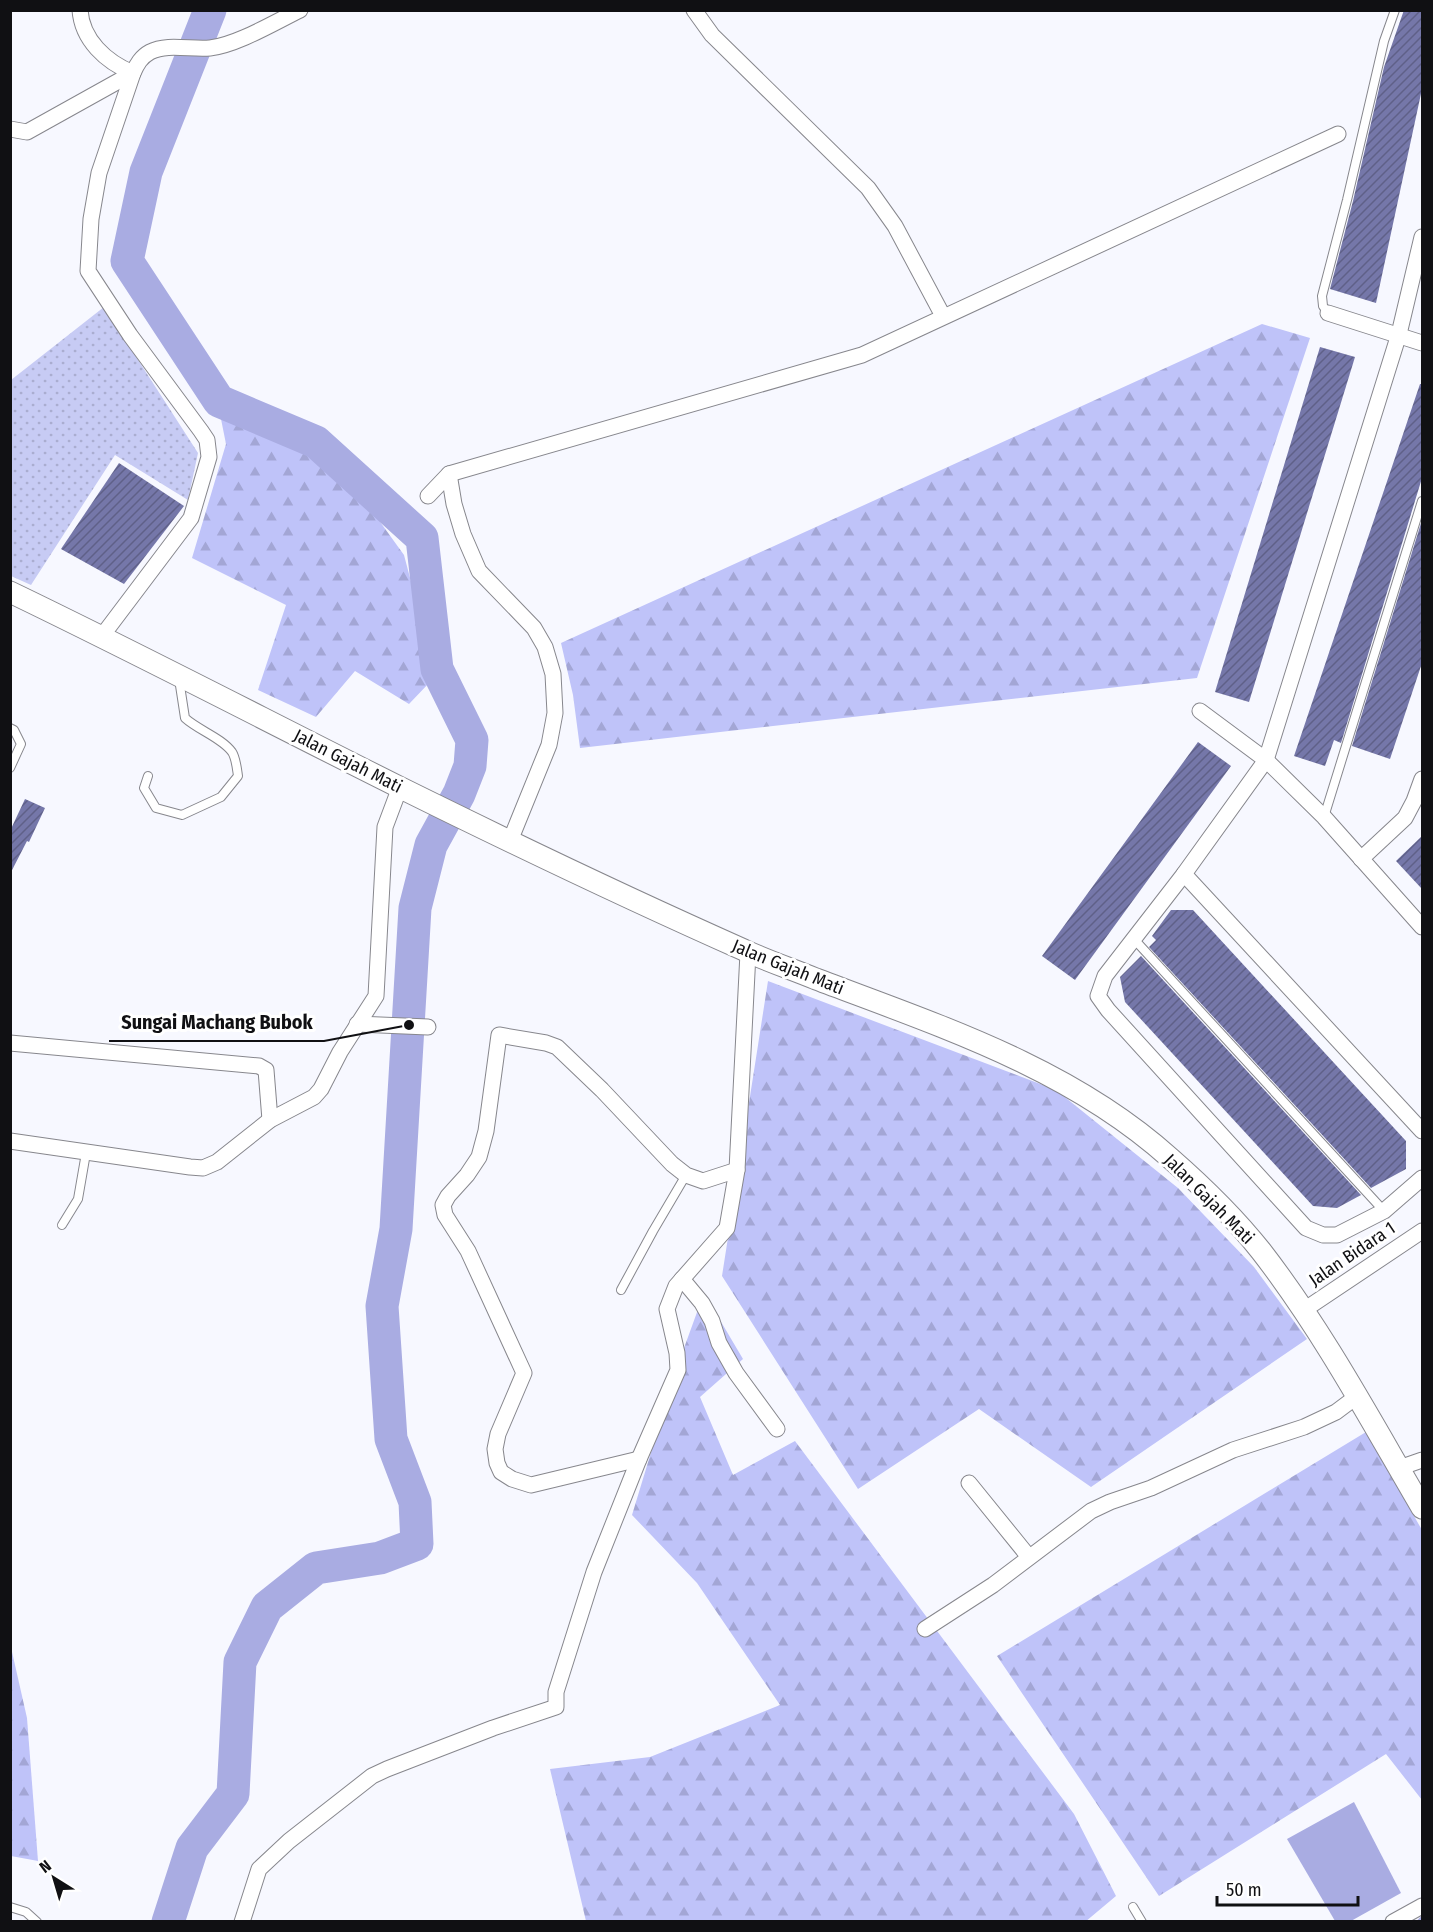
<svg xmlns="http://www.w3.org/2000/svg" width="1433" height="1932" font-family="'Fira Sans Condensed',sans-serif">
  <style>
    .grass { fill: url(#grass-dots) }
    .forest { fill: url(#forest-firs) }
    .water { fill: #a9ace2 }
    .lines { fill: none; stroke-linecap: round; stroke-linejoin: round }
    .stream { stroke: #a9ace2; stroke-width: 5 }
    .river { stroke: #a9ace2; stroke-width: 33 }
    .building { fill: url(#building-hatch) }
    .service-casing { stroke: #87878d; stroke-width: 10 }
    .minor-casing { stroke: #87878d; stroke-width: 17 }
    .secondary-casing { stroke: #87878d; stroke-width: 23 }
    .service { stroke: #fff; stroke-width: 8 }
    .minor { stroke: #fff; stroke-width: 15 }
    .secondary { stroke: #fff; stroke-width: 21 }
    .labels { text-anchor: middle; stroke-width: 6; stroke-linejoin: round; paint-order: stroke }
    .street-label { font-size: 18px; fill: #101013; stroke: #fff }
    .leader { fill: none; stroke: #101013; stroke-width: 2 }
    .callout-dot { fill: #101013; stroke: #fff; stroke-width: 2 }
    .callout-label { font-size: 20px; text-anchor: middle; font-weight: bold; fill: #101013; stroke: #fff; stroke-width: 6; stroke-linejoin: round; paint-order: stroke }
  </style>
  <defs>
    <pattern id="grass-dots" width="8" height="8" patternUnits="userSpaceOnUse" patternTransform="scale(1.5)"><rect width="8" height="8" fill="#c7cbf4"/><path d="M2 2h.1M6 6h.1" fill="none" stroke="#aaadd0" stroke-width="1.8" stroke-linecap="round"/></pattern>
    <pattern id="forest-firs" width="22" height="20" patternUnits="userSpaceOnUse" patternTransform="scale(1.5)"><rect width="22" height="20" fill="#bfc3f9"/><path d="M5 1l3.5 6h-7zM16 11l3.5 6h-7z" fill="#a3a6d5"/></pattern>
    <pattern id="building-hatch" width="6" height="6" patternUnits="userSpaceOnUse" patternTransform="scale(1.5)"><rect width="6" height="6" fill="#7577a9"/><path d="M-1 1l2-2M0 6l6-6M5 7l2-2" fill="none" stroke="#5f6088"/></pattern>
  </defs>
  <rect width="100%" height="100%" fill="#f7f8ff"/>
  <polygon class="grass" points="104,307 198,453 188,500 115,455 31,585 11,576 11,380"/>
  <g class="forest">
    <polygon points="1262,324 1310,338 1197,678 580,748 573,695 561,643"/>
    <polygon points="220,414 314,456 378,519 404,555 419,612 422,642 430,682 409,704 355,671 316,717 258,690 286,605 192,558 226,444"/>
    <polygon points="768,981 1056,1090 1178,1188 1254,1267 1307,1339 1091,1487 979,1409 858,1489 722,1276"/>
    <polygon points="704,1293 743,1359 700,1397 733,1475 795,1441 1074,1814 1116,1896 1085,1922 586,1921 550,1769 650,1757 780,1705 697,1583 632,1515 676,1370"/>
    <polygon points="1366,1432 1422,1530 1422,1800 1386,1754 1159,1896 997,1656"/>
    <polygon points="10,1643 27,1718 38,1861 11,1856"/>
  </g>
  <polygon class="water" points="1354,1802 1401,1893 1351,1921 1335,1921 1287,1839"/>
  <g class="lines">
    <polyline class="stream" points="1419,1922 1422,1919"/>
    <polyline class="river" points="168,1922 192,1848 233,1794 240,1662 267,1607 316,1568 380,1558 417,1544 415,1502 391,1439 382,1306 396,1229 415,908 431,845 459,794 470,766 472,740 437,669 422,538 316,442 219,401 127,261 146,172 210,10"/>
  </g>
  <g class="building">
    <polygon points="1404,10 1422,10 1422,89 1376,303 1330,289 1353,201 1384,67"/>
    <polygon points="1320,347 1355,357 1249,702 1215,692"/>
    <polygon points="1420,384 1422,384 1422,478 1341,743 1334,740 1325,766 1294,756"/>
    <polygon points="119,463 184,506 124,584 61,549"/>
    <polygon points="1422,520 1422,663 1390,759 1352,746"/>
    <polygon points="1198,742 1231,766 1075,980 1042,956"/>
    <polygon points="25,799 45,808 29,842 27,841 10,874 10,831"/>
    <polygon points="1422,836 1422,889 1396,861"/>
    <polygon points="1171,910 1193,910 1406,1141 1406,1169 1371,1188 1149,947 1156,940 1152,936"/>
    <polygon points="1141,956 1361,1195 1337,1208 1313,1206 1125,1002 1120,977"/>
  </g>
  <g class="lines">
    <defs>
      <g id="service">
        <polyline points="1328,313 1323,306 1322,296 1347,200 1384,41 1395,10"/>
        <polyline points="10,728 14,730 21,744 10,768"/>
        <path d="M148 776 144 788 156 808 182 815 221 797 238 776C237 769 236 758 232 752 222 738 198 730 185 718L179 679"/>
        <polyline points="1324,817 1422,501"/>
        <polyline points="1133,938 1384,1211"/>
        <polyline points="62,1225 78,1199 86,1153"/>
        <polyline points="621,1290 653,1231 686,1175"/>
        <polyline points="10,1907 26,1912 37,1922"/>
        <polyline points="1133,1907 1142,1922"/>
      </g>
      <g id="minor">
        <path d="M80 10C82 40 106 62 133 73"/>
        <polyline points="694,10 712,35 868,188 895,226 943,316"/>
        <polyline points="10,129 27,132 133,73"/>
        <polyline points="1422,237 1399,334 1266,760 1184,874 1105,976 1098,996 1108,1010 1306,1228 1323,1235 1337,1235 1384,1211 1422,1178"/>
        <polyline points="1328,313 1422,343"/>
        <polyline points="449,474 454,504 463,534 479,571 534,628 545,647 553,674 555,713 549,745 510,841"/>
        <polyline points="428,496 449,474 862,355 1338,134"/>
        <path d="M102 636 191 518 209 457 207 440 201 431 130 335 88 271 91 219 99 173 133 73C137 64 141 57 150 52 167 43 192 50 210 48 237 45 275 22 300 10"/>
        <polyline points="1200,711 1266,760 1324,817 1422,927"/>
        <polyline points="1361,859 1405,818 1414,801 1422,779"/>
        <polyline points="1184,874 1422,1131"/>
        <polyline points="357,1024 428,1027"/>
        <polyline points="10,1043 259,1066 266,1070 270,1120"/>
        <polyline points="10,1141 190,1167 203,1168 217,1162 270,1120 314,1097 321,1089 340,1052 376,996 385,827 400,787"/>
        <polyline points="682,1279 702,1303 712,1321 719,1343 736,1373 777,1429"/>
        <polyline points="1304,1310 1422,1231"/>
        <polyline points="639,1459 531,1485 512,1479 501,1472 497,1463 495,1449 498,1434 524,1373 468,1251 445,1215 443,1205 448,1196 467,1175 479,1157 486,1131 499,1035 546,1043 557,1047 602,1090 672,1164 686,1175 703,1181 737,1170"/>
        <polyline points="1399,1468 1422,1460"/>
        <polyline points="969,1483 1029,1557"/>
        <polyline points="925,1629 993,1585 1091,1511 1110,1502 1151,1488 1233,1450 1304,1427 1336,1412 1356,1397"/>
        <polyline points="242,1922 259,1869 289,1841 372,1776 387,1769 493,1728 556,1707 556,1692 594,1572 639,1459 678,1370 677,1353 667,1309 676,1286 727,1228 737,1170 748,953"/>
        <polyline points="1393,1922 1422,1906"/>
      </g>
      <path id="secondary" d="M10 592C141 655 269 722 399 787 512 843 627 898 744 950 767 961 792 969 816 979 940 1026 1070 1068 1170 1158 1202 1186 1234 1217 1261 1251 1323 1331 1371 1421 1422 1508"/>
    </defs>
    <use href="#service" class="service-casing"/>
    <use href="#minor" class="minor-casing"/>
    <use href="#secondary" class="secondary-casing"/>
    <use href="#service" class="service"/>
    <use href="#minor" class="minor"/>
    <use href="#secondary" class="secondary"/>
  </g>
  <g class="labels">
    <g class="street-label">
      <text transform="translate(348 761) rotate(27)" y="6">Jalan Gajah Mati</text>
      <text transform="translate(788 967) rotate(22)" y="6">Jalan Gajah Mati</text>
      <text transform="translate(1209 1199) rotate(45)" y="6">Jalan Gajah Mati</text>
      <text transform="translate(1352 1254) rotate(-34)" y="6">Jalan Bidara 1</text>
    </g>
  </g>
  <path class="leader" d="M409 1025L324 1041H109"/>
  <circle class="callout-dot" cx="409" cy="1025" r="6"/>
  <g class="callout-label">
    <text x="217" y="1029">Sungai Machang Bubok</text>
  </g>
  <rect width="1433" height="1932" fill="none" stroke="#101013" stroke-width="24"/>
  <g transform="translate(54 1878) rotate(323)" stroke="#ffffff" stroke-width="4.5" paint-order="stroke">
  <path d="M0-4.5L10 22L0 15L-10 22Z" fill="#101013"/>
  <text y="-9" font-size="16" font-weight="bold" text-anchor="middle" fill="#101013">N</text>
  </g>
  <path d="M1217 1896v9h141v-9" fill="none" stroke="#101013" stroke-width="3"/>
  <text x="1226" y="1896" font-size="18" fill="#101013" stroke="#ffffff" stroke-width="4.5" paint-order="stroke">50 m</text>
</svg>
